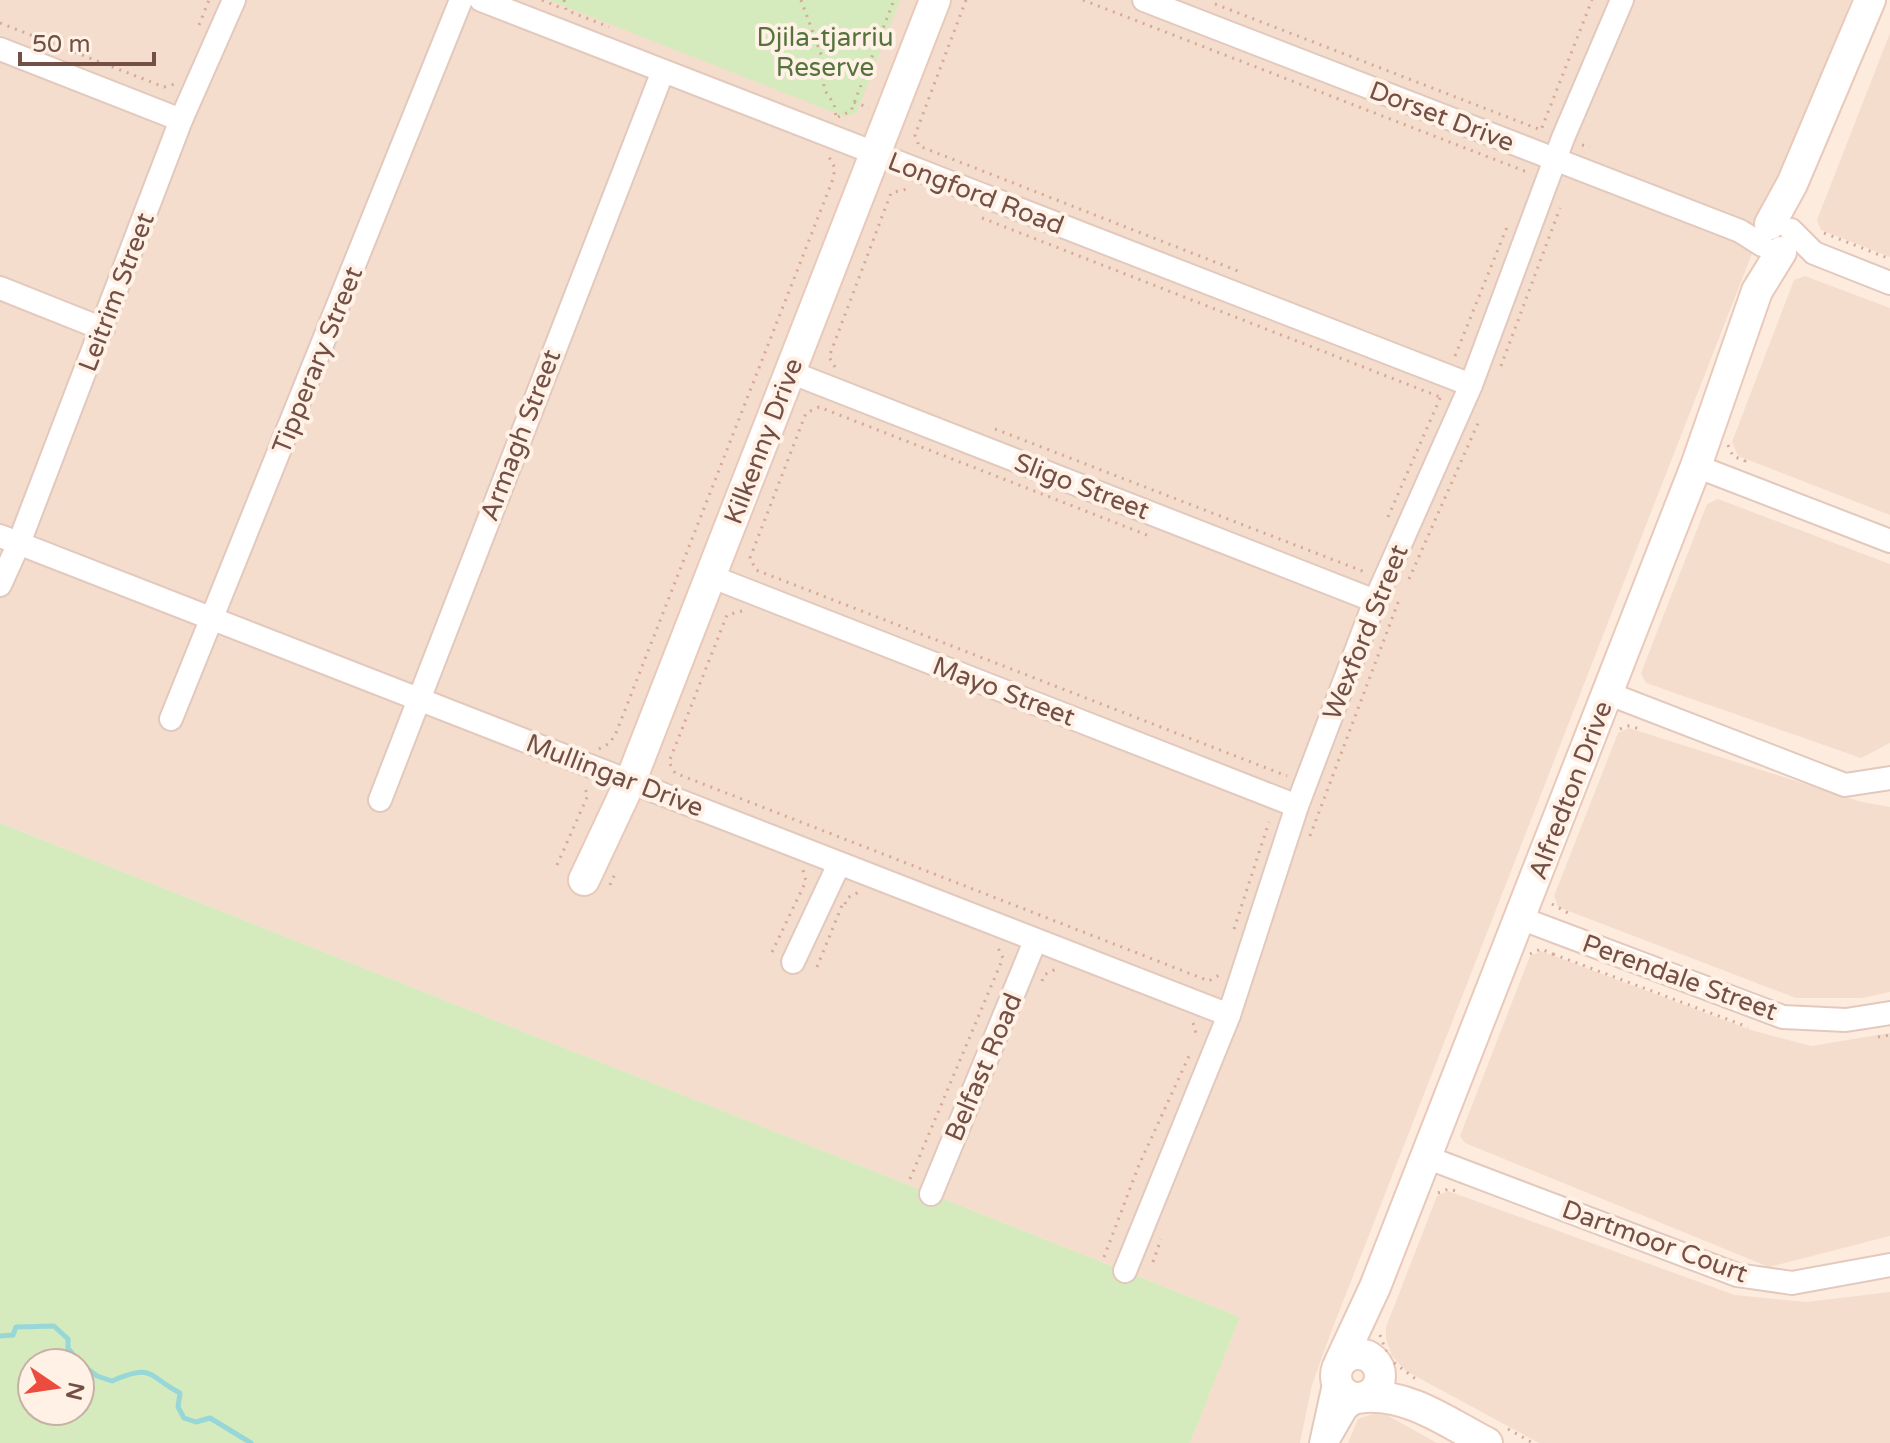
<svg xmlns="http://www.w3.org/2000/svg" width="1890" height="1443" font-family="'Varela Round',sans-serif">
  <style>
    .residential { fill: #f4ddcc }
    .green { fill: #d5eabd; fill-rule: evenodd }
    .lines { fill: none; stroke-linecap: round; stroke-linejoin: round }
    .stream { stroke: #98d7d8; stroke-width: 5 }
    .street-casing { stroke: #e3c9bd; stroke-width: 26 }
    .secondary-casing { stroke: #e8c9ba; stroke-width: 34 }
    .path { stroke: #d7a898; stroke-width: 3; stroke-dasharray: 2 6; stroke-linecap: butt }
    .street { stroke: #fff; stroke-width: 22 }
    .secondary { stroke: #fff; stroke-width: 30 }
    .labels { text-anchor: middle; stroke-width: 8; stroke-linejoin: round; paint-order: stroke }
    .park-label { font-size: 26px; fill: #54743b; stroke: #fff1e5 }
    .street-label { font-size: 26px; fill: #734f46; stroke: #fff1e5 }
  </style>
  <rect width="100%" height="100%" fill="#fdecde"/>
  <g class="residential">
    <polygon points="0,0 1851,0 1330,1335 1312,1385 1300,1443 1190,1443 1240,1317 0,823"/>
    <polygon points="1890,33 1890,257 1821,230 1817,220"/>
    <polygon points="1805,276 1890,308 1890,515 1738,456 1732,442 1794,280"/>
    <polygon points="1718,499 1890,564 1890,743 1861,758 1646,683 1641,673 1707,504"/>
    <polygon points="1629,728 1862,802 1890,807 1890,992 1862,998 1796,998 1558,907 1554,896 1618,733"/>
    <polygon points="1541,951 1754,1031 1811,1046 1890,1033 1890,1236 1769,1267 1465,1143 1460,1136 1530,956"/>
    <polygon points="1448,1191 1735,1295 1806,1302 1890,1292 1890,1443 1539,1443 1406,1371 1392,1356 1386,1339 1386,1327 1437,1196"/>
    <polygon points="1378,1412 1385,1414 1437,1443 1348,1443 1358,1419"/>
  </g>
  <g class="green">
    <polygon points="549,0 900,0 857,112 846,117"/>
    <path d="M0 823 1240 1317 1190 1443H0ZM32 1363H80V1411H32Z"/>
  </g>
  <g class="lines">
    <g class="stream">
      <polyline points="0,1336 13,1335 16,1327 54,1326 68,1339 68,1348 80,1363"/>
      <path d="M80 1363 97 1376 112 1381C154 1363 147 1376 180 1393L178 1407 184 1418 196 1422 210 1418 251 1443"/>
    </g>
    <defs>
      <g id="street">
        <polyline points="481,0 1471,385"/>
        <polyline points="1144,0 1740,231 1762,245"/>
        <polyline points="0,49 181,120"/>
        <polyline points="1791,230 1814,253 1890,283"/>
        <polyline points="0,288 103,329"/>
        <polyline points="790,372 1375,601"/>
        <polyline points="1696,466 1890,541"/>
        <polyline points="0,536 1229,1015"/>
        <polyline points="710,576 1297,806"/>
        <polyline points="0,585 19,543 181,120 234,0"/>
        <polyline points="1607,693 1845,785 1890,778"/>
        <polyline points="171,719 461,0"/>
        <polyline points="380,800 663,71"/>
        <polyline points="1520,918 1783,1017 1846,1020 1890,1013"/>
        <polyline points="793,962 839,864"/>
        <polyline points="1426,1157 1737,1275 1792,1283 1890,1265"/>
        <polyline points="931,1194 1035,941"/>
        <polyline points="1125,1271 1229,1015 1297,806 1375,601 1471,385 1563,138 1622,0"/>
        <polyline points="1328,1440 1346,1409 1361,1397"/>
        <polyline points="1321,1443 1336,1375"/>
      </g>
      <g id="secondary">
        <polyline points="1770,224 1792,184 1870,0"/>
        <polyline points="584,880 631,780 935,0"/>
        <circle cx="1358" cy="1376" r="22"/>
        <polyline points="1340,1362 1375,1287 1696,466 1757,291 1781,252"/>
        <path d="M1365 1397C1410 1394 1448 1423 1487 1443"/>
      </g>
    </defs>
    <use href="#street" class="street-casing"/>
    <use href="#secondary" class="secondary-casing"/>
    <g class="path">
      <polyline points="542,0 564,9"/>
      <polyline points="564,0 566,10 609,27"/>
      <polyline points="801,0 822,57 824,89 834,104 836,117"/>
      <polyline points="966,0 915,135 919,146 1243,273"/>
      <polyline points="1083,0 1527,172"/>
      <polyline points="1215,4 1541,130 1592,0"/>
      <polyline points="0,23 164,87 175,84"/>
      <polyline points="199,25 209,0"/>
      <polyline points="854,102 869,108"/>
      <polyline points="838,117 851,111 894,0"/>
      <polyline points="1582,145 1590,147"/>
      <polyline points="982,218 1440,397"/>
      <polyline points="1824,233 1890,259"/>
      <polyline points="1455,356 1507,227"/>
      <polyline points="1501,366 1560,208"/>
      <polyline points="835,367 829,357 891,193 907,189"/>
      <polyline points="995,429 1365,572"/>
      <polyline points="1728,445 1733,456 1745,461 1743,465"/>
      <polyline points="1388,517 1441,396"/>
      <polyline points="1147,535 819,407 806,413 750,558 756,570 1287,776"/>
      <polyline points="1409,579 1479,421"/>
      <polyline points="742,611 727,615 669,762 675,773 1209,981 1221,974"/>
      <polyline points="1620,729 1628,726 1641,729"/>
      <polyline points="599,749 610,743 616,733 833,179 835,168 829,157"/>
      <polyline points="1310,836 1399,600"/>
      <polyline points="557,865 588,795 583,785"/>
      <polyline points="610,885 615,874"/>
      <polyline points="845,904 847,898 859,892"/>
      <polyline points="1552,904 1568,913"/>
      <polyline points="1234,929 1269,822"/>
      <polyline points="772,952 806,881 803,870"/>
      <polyline points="1530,954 1541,949 1553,954 1554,951"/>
      <polyline points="1553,954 1748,1027"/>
      <polyline points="817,967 843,903"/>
      <polyline points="1042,981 1044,975 1056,969"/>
      <polyline points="1193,1023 1197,1037"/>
      <polyline points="1878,1037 1890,1035"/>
      <polyline points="910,1179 1003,958 997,946"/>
      <polyline points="1438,1193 1448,1189 1460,1192"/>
      <polyline points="1104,1257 1139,1165 1189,1056"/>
      <polyline points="1153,1262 1161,1239"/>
      <polyline points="1380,1335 1389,1359 1417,1380"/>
      <polyline points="1508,1429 1533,1443"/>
    </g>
    <use href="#street" class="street"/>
    <use href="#secondary" class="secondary"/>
  </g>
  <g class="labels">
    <g class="park-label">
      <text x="825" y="46">Djila-tjarriu<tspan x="825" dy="30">Reserve</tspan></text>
    </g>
    <g class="street-label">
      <text transform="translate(1442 116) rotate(21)" y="9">Dorset Drive</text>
      <text transform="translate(976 193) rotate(21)" y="9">Longford Road</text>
      <text transform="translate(116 292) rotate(-69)" y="9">Leitrim Street</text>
      <text transform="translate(317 360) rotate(-68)" y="9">Tipperary Street</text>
      <text transform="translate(520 435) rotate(-69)" y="9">Armagh Street</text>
      <text transform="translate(763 441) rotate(-69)" y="9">Kilkenny Drive</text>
      <text transform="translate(1082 486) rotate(21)" y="9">Sligo Street</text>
      <text transform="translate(1365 632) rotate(-68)" y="9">Wexford Street</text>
      <text transform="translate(1004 691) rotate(21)" y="9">Mayo Street</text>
      <text transform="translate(615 775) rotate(21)" y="9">Mullingar Drive</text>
      <text transform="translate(1570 790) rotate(-69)" y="9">Alfredton Drive</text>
      <text transform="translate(1680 977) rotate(20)" y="9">Perendale Street</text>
      <text transform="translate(983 1067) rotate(-67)" y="9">Belfast Road</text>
      <text transform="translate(1655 1241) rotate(20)" y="9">Dartmoor Court</text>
    </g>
  </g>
  <g transform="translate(56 1387) rotate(103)"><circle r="38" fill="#fff1e5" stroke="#c7b0a5" stroke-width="2"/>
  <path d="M0-6L14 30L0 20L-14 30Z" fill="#ec4c3e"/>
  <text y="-12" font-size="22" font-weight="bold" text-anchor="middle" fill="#734f46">N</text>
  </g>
  <path d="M20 52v12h134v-12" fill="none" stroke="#734f46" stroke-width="4"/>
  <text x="32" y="52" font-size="24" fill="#734f46" stroke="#fff1e5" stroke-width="6" paint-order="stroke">50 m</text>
</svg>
